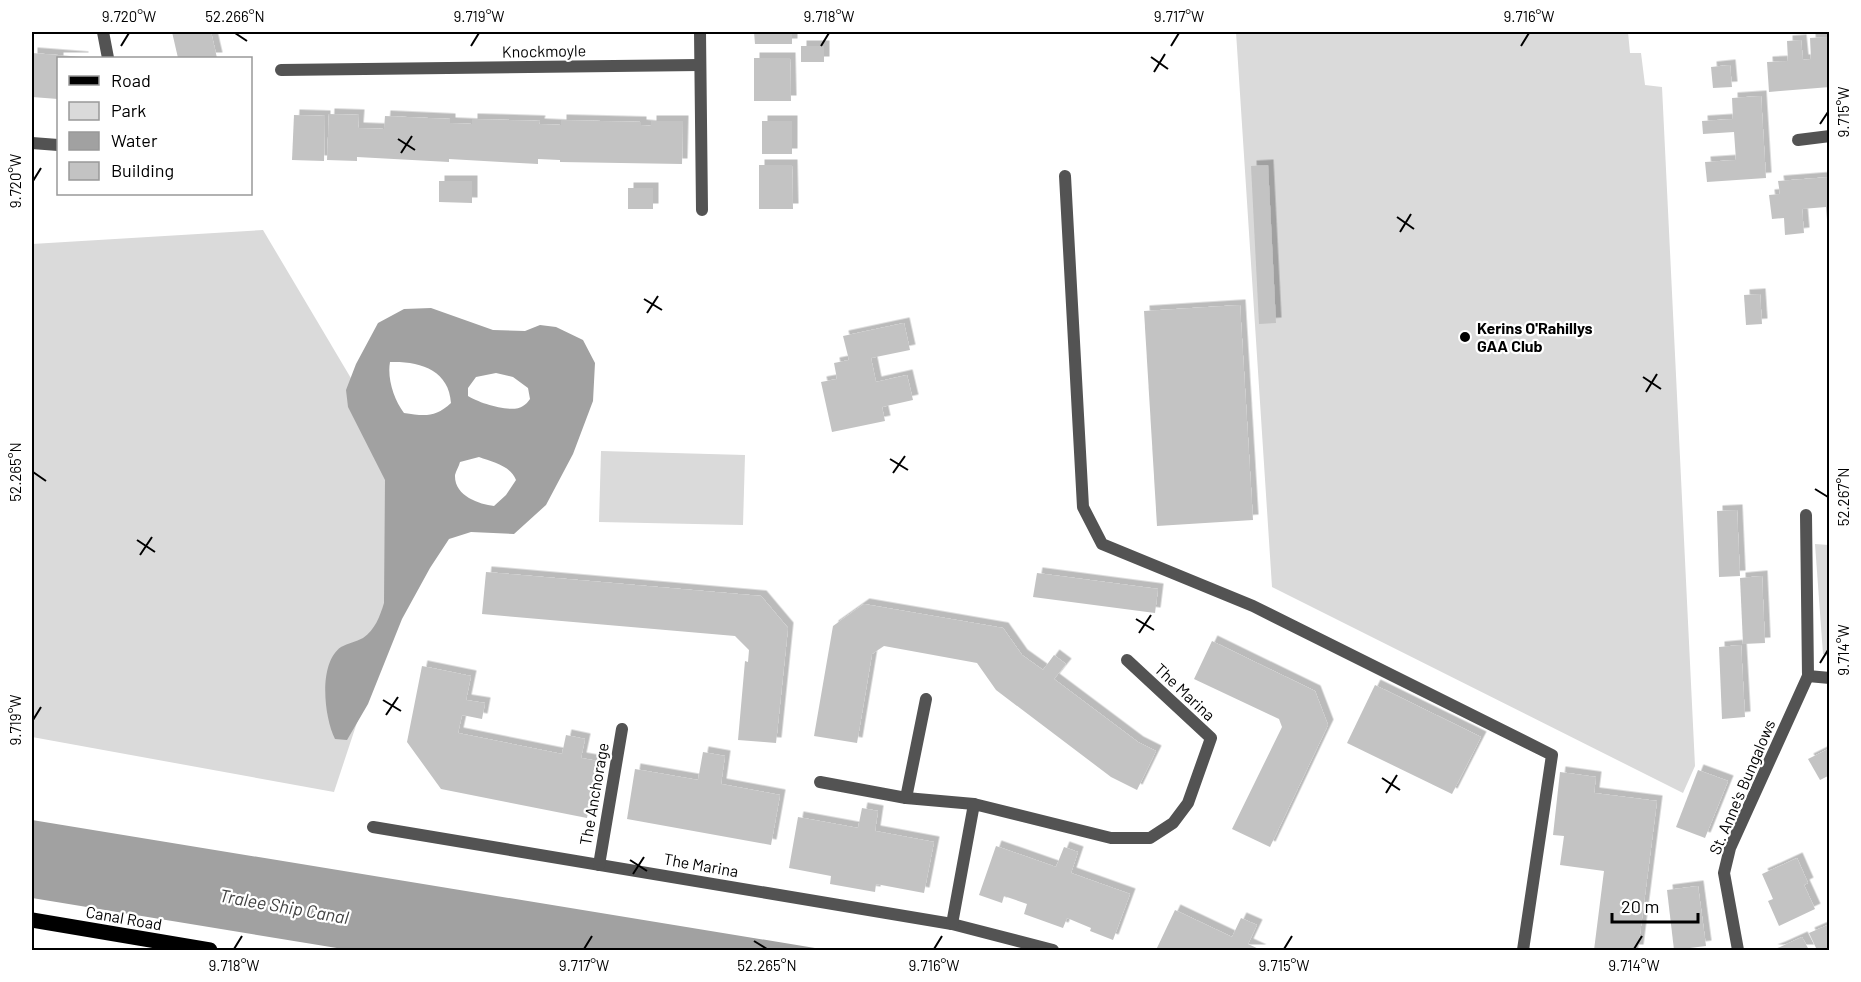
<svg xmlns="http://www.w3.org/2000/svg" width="1861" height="982" font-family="Barlow,sans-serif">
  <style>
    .green { fill: #dadada }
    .water { fill: #a1a1a1; fill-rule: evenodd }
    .building { fill: #c3c3c3; filter: url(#shadow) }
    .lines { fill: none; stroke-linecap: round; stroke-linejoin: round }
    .lane { stroke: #535353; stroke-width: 12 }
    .street { stroke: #535353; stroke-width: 12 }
    .primary { stroke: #000; stroke-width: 15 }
    .ticks { fill: none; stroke: #000; stroke-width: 2 }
    .poi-dot { fill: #000; stroke: #fff; stroke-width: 2 }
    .labels { text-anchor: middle; stroke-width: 4.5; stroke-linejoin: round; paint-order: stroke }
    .street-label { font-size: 16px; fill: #000; stroke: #fff }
    .poi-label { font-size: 16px; font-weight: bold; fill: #000; stroke: #fff; text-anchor: start }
    .water-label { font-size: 18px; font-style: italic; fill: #424242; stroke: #fff }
    .neatline { fill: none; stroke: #000; stroke-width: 2 }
    .ticks-label { font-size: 15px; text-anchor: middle; fill: #000 }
  </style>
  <defs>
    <filter id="shadow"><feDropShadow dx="5.5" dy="-5.5" stdDeviation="0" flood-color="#0004"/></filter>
  </defs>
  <rect width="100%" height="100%" fill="#fff"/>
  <g class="green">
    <polygon points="1236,32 1628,32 1630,53 1641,53 1645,85 1662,87 1695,766 1683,793 1272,587"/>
    <polygon points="263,230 428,508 334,792 32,737 32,244"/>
    <polygon points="601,451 745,455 743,525 599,522"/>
    <polygon points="1815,544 1829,545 1829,657 1823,654"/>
  </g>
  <g class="water">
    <path d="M431 308 493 330 525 331 540 325 556 327 583 340 595 363 593 401 573 454 546 505 514 534 471 532 449 539 430 568 402 619 368 704 347 740 335 739C324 717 318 663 341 647 348 643 356 642 363 638 375 630 380 616 384 603L385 480 348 407 346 390 356 364 378 323 404 309ZM390 362C420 361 449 370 451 403 435 418 424 416 404 413 394 400 387 378 390 362ZM496 373 513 377 528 388 530 399C528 402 526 404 523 406 512 414 479 403 468 396V388L476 377ZM479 457C493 462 511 466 516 480L506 495 494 506C479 504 454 496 455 475 456 471 459 466 460 462Z"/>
    <polygon points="32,820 827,950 349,950 32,898"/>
  </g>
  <g class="building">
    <polygon points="172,32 211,32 217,58 178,58"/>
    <polygon points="754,32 792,32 792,44 755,44"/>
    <polygon points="1827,37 1830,58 1830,87 1769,92 1767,62 1788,61 1787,41 1801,40 1803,60 1811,59 1810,38"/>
    <rect x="801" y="46" width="23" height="16"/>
    <polygon points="32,53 83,57 83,58 58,58 58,99 32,97"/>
    <polygon points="754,58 790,58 791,101 754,101"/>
    <polygon points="1730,65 1732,87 1713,88 1711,67"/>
    <polygon points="1761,96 1766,178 1707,182 1705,162 1736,160 1734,132 1703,134 1702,121 1733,119 1732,98"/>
    <polygon points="329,114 359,115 358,128 384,129 385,116 450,119 450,123 472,124 472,119 540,121 539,124 561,125 561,120 641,122 641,125 651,126 651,121 683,121 682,164 560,162 560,160 538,159 538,164 449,159 449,162 357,157 357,161 327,160"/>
    <polygon points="294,115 325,116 324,161 292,160"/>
    <rect x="762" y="121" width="30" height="33"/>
    <polygon points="759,165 792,165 793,209 759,209"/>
    <polygon points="1268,165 1276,323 1259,324 1251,166"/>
    <polygon points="1830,177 1830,232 1828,232 1826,207 1802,209 1804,233 1785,235 1784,218 1772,219 1769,195 1780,194 1778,181"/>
    <polygon points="439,181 472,181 472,203 439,202"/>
    <rect x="628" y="188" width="25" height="21"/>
    <polygon points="1760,294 1762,324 1746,325 1744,295"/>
    <polygon points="1240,305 1253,520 1157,526 1144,311"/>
    <polygon points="904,323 910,350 871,358 876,382 907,375 913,400 882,407 885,421 832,432 821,382 837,379 834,363 849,360 843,336"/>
    <polygon points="1737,510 1740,576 1719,577 1717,511"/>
    <polygon points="486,572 761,596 788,628 776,743 738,740 745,661 748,662 749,650 735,636 482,614"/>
    <polygon points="1037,573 1158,589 1155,613 1033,597"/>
    <polygon points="1762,576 1765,643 1743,644 1740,578"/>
    <polygon points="864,604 1003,628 1022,655 1043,670 1054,655 1066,664 1054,679 1138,742 1156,751 1137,790 1111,777 996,690 977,663 884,646 872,654 857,743 814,736 833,626"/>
    <polygon points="1212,641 1315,691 1328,725 1270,847 1232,829 1282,727 1279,719 1194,679"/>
    <polygon points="1741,645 1745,717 1722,719 1719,647"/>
    <polygon points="422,666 471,676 466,700 485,703 482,719 462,715 458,733 562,754 566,735 585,739 581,758 598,761 587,818 441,789 407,742"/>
    <polygon points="1375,685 1481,737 1452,794 1347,743"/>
    <polygon points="1830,748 1830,775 1820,780 1808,759"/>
    <polygon points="703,752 725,756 721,784 780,795 771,845 627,819 635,769 698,780"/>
    <polygon points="1698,770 1728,781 1705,838 1676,827"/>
    <polygon points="1560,772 1596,777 1594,793 1657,801 1638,950 1594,950 1604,871 1560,865 1564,836 1553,835"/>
    <polygon points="862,808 878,811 875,831 934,842 924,893 876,884 875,892 830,884 831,876 789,868 798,817 858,828"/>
    <polygon points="996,846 1056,867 1064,847 1078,852 1071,873 1130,894 1113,940 1090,931 1091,928 1067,918 1063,928 1024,914 1027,904 1004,896 1002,903 979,895"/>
    <polygon points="1797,858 1808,883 1804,885 1815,909 1779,926 1768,901 1773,899 1762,874"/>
    <polygon points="1698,886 1706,946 1674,950 1667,890"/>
    <polygon points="1175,910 1232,937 1241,918 1257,925 1248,944 1261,950 1156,950"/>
    <polygon points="1830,924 1830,950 1817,950 1809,933"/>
    <polygon points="1802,937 1809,950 1772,950 1780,947"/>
  </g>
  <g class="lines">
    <polyline class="lane" points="1065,176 1083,507 1102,544 1253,606 1552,755 1523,950"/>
    <g class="street">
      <polyline points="103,32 108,58"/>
      <polyline points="700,32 702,210"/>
      <polyline points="281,70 699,65"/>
      <polyline points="1798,140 1830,136"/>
      <polyline points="32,143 58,145"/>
      <polyline points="1808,676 1830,678"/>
      <polyline points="820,782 906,798 974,804"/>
      <polyline points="906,798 926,699"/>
      <polyline points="373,827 952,924 1053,950"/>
      <polyline points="599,865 622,729"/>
      <polyline points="952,924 974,804 1111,838 1150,838 1173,823 1188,803 1211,738 1127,660"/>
      <polyline points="1738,950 1724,873 1730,848 1808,676 1806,515"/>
    </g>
    <polyline class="primary" points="32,920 210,950"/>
  </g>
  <path class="ticks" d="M235 33 247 41M121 46 129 33M471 46 479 33M821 46 829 33M1171 46 1179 33M1521 46 1529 33M1151 57 1168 69M1154 72 1165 54M1820 124 1828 112M398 139 415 150M401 153 412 136M33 181 41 168M1397 217 1414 229M1400 232 1411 214M644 299 662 310M647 313 658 296M1643 377 1661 389M1646 392 1657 374M890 459 908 470M33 472 46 481M893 473 905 456M1815 489 1828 497M137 540 155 552M140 555 152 537M1136 619 1154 630M1139 633 1151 615M1820 663 1828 650M383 700 401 711M386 715 398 697M33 720 41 707M1382 778 1400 790M1386 793 1397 775M630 860 647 871M633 874 644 857M754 941 767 949M234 949 242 936M584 949 592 936M934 949 942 936M1284 949 1292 936M1634 949 1642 936"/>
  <circle class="poi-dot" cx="1465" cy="337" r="6"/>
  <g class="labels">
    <g class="street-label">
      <text transform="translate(544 51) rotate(-1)" y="6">Knockmoyle</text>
      <text transform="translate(1185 692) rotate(43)" y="6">The Marina</text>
      <text transform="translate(1742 787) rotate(-67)" y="6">St. Anne's Bungalows</text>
      <text transform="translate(594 794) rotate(-80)" y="6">The Anchorage</text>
      <text transform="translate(701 865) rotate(10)" y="6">The Marina</text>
      <text transform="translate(124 918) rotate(10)" y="6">Canal Road</text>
    </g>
    <g class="poi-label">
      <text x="1477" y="334">Kerins O'Rahillys<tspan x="1477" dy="18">GAA Club</tspan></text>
    </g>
    <g class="water-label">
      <text transform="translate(284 907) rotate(10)" y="6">Tralee Ship Canal</text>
    </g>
  </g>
  <rect width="1861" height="982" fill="none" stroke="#ffffff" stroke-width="66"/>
  <rect x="57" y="57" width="195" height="138" fill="#ffffff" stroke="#999999" stroke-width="1.5"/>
  <rect x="69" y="76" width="30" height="9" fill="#000000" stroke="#999999" stroke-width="1.5"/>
  <text x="111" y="87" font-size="18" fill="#000000">Road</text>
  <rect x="69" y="102" width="30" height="18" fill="#dadada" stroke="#999999" stroke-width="1.5"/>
  <text x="111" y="117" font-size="18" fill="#000000">Park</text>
  <rect x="69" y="132" width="30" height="18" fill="#a1a1a1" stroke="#999999" stroke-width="1.5"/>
  <text x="111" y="147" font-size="18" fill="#000000">Water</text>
  <rect x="69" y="162" width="30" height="18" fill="#c3c3c3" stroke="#999999" stroke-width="1.5"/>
  <text x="111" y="177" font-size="18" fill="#000000">Building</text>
  <path d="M1612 913v9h86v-9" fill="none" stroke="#000000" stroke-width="3"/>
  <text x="1621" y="913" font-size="18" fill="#000000" stroke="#ffffff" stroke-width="4.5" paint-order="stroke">20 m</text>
  <rect x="33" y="33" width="1795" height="916" class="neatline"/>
  <g class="ticks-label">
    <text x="129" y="22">9.720°W</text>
    <text x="235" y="22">52.266°N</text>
    <text x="479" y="22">9.719°W</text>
    <text x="829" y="22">9.718°W</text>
    <text x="1179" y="22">9.717°W</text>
    <text x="1529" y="22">9.716°W</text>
    <text transform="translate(1844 112) rotate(-90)" y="5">9.715°W</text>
    <text transform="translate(16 181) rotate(-90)" y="5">9.720°W</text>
    <text transform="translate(16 472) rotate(-90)" y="5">52.265°N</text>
    <text transform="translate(1844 497) rotate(-90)" y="5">52.267°N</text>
    <text transform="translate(1844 650) rotate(-90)" y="5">9.714°W</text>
    <text transform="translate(16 720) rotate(-90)" y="5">9.719°W</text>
    <text x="234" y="971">9.718°W</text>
    <text x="584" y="971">9.717°W</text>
    <text x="767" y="971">52.265°N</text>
    <text x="934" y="971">9.716°W</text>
    <text x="1284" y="971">9.715°W</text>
    <text x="1634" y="971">9.714°W</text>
  </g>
</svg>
